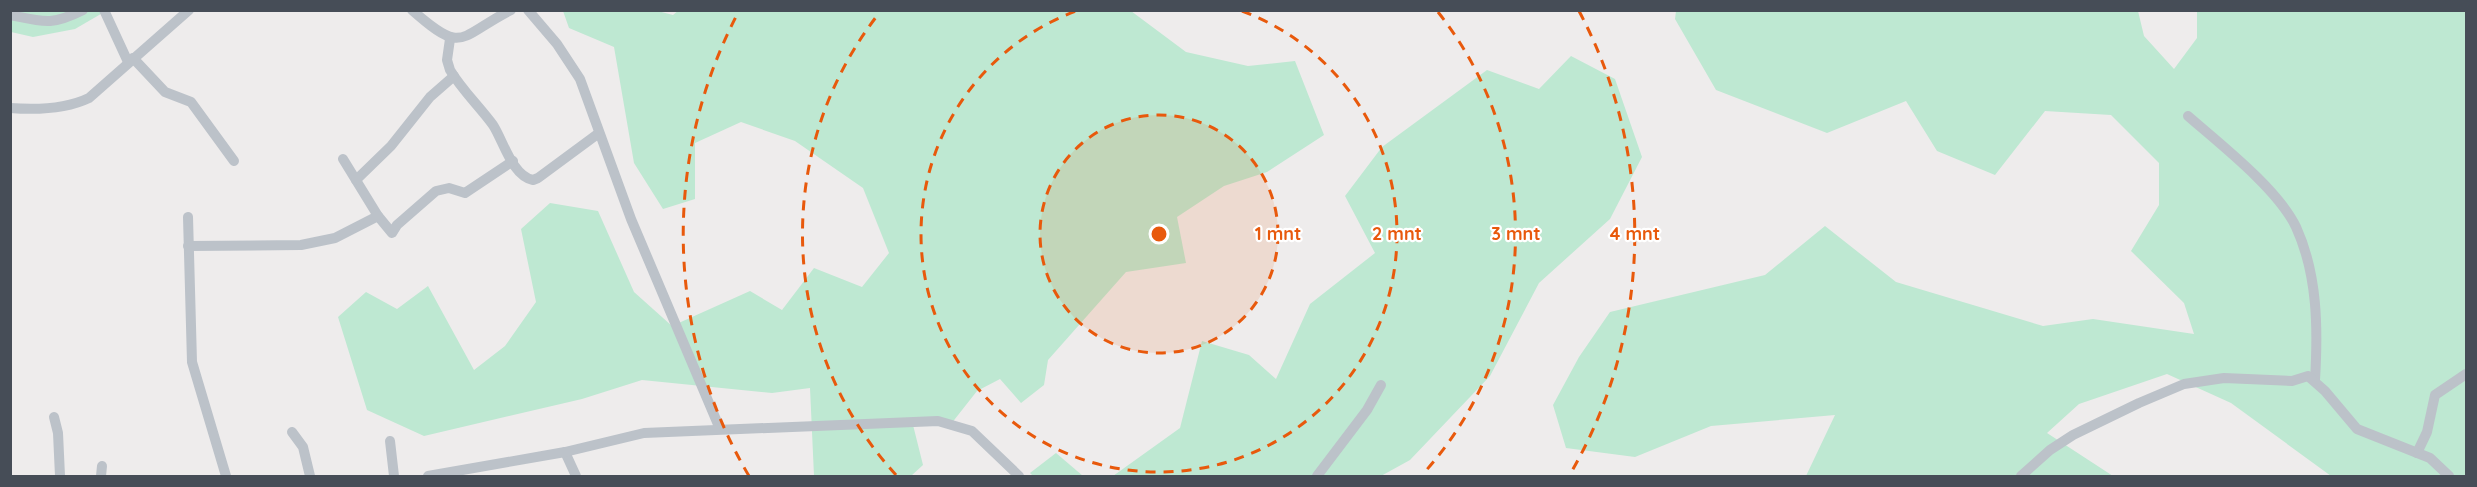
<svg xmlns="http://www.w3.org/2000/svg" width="2477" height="487" font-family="Quicksand,sans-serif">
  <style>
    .green { fill: #bee8d2 }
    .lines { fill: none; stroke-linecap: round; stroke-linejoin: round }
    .minor { stroke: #bcc2c9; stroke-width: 10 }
    .ring { fill: none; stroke: #e8590c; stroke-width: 3; stroke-dasharray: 10 8 }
    .centre { fill: #e8590c; stroke: #fff; stroke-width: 3 }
    .ring-label { font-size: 18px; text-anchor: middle; font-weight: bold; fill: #e8590c; stroke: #fff; stroke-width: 4.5; stroke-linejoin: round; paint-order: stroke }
  </style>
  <rect width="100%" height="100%" fill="#eeecec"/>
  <g class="green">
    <polygon points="654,10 673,15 679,10 1131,11 1186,52 1248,66 1295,61 1324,135 1267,172 1224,186 1177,217 1186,263 1126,272 1048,360 1044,385 1021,403 1000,379 977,391 951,424 912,421 923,465 911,476 814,476 810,388 772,393 642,380 582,399 424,436 367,410 338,317 366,292 397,309 428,286 474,370 505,346 536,302 521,229 550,203 598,211 634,292 672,326 750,291 782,310 814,268 862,287 889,253 863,188 795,141 741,122 695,143 695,199 663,209 634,163 614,47 569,28 563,11"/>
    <polygon points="11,11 106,11 75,29 33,37 11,32"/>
    <polygon points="1676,11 2138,11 2144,36 2174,69 2197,38 2197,11 2466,11 2466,476 2331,476 2231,403 2167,374 2079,404 2047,433 2113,476 1806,476 1835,415 1711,426 1635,457 1566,448 1553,405 1579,357 1610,312 1765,275 1825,226 1896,282 2043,326 2093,319 2194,334 2184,303 2131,251 2159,205 2159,163 2111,115 2045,111 1995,175 1937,151 1906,101 1827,133 1716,90 1675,19"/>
    <polygon points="1571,56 1615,79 1642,157 1610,219 1539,283 1490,376 1410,460 1381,476 1113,476 1180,428 1202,341 1249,355 1276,379 1310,304 1375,253 1345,196 1382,147 1487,70 1539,89"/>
    <polygon points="1056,453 1083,476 1033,476 1030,473"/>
  </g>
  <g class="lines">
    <g class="minor">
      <polyline points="104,10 128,62"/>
      <path d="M412 10C464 56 458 37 511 10"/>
      <polyline points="528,10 557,44 580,79 631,219 720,429"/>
      <path d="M10 15C44 22 51 26 83 10"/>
      <path d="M450 39 447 60 450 70C462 90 479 106 493 125 503 140 512 176 533 180L538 178 599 133"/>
      <polyline points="133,58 165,92 191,102 234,161"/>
      <path d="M10 108C36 110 66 109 89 98L189 10"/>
      <path d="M2188 116C2220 144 2278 189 2296 227 2318 275 2318 330 2315 380"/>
      <polyline points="343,159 378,216 392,233 397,225 436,191 449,188 465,193 513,161"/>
      <polyline points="356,180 391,146 430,97 454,76"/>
      <polyline points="188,217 192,362 226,476"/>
      <polyline points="188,246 301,245 335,238 378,216"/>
      <polyline points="54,417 58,433 60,476"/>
      <polyline points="292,432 303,447 310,476"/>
      <polyline points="390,441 394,476"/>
      <polyline points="565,452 576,476"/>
      <polyline points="2417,453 2427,432 2435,395 2466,374"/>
      <polyline points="101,476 102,466"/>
      <polyline points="428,476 565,452 644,433 938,421 972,431 1019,476"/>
      <polyline points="1317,476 1367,410 1381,385"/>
      <polyline points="2021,476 2050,450 2073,435 2139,403 2184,384 2224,378 2292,381 2308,376 2325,391 2357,429 2430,458 2449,476"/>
    </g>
  </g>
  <circle cx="1159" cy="234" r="119" fill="#e8590c" fill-opacity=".12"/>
  <g class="ring">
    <circle cx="1159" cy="234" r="119"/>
    <path d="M1242 11A238 238 0 1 1 1076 11"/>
    <path d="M896 475A357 357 0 0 1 880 12M1438 12A357 357 0 0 1 1422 475"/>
    <path d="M749 476A476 476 0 0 1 739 11M1579 11A476 476 0 0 1 1569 476"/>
  </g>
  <circle cx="1159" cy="234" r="9" class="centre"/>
  <g class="ring-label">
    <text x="1278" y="240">1 mnt</text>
    <text x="1397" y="240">2 mnt</text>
    <text x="1516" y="240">3 mnt</text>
    <text x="1635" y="240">4 mnt</text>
  </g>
  <rect width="2477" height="487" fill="none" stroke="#464d57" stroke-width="24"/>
</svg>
